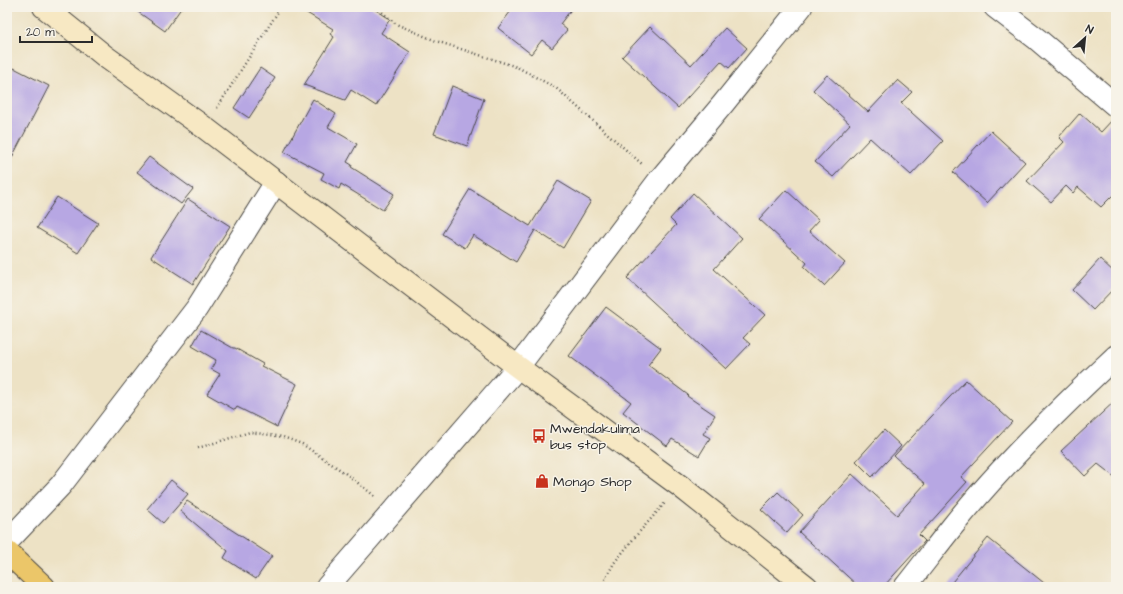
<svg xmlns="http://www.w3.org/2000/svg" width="1123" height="594" font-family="'Architects Daughter',sans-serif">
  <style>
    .building { fill: #b7a7e3 }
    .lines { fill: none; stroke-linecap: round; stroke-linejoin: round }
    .street-casing { stroke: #484642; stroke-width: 24 }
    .secondary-casing { stroke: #484642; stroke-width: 24 }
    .highway-casing { stroke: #484642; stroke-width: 24 }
    .path { stroke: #484642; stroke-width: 2.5; stroke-dasharray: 1 3; stroke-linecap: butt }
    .street { stroke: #fff; stroke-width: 22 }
    .secondary { stroke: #f7e8c3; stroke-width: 22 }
    .highway { stroke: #ebc669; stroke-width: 22 }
    .labels { text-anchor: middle; stroke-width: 3; stroke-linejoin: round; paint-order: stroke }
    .poi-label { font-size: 14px; fill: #2b2b2b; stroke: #f7f3e8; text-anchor: start }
  </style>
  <rect width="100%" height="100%" fill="#f7f3e8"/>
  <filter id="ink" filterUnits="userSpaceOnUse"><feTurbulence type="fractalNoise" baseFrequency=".025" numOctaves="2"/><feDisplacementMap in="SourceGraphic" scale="8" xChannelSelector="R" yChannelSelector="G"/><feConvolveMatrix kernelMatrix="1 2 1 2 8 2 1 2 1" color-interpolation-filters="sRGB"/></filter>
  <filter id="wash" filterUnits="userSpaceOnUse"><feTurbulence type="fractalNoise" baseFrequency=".012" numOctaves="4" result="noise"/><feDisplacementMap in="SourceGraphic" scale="16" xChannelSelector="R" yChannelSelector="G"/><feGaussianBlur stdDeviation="0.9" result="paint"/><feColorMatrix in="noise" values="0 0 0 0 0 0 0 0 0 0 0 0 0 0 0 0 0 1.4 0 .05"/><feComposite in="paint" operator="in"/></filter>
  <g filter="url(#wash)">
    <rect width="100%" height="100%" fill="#ede2c5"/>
    <g id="blocks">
      <g class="building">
        <polygon points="131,7 182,7 165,31"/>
        <polygon points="297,7 371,7 390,19 381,33 410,52 376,106 351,90 345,100 304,85 334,37 330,34 333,29"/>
        <polygon points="514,7 573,7 560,24 567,30 552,48 542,40 531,54 498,28"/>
        <polygon points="650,27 691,65 725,28 747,48 729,68 721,61 678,108 622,57"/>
        <polygon points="14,68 49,86 7,167 7,81"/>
        <polygon points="260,68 275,78 249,118 234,108"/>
        <polygon points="827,75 868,112 898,80 912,92 901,103 943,141 911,175 870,138 833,177 815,162 850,124 813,90"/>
        <polygon points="452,86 484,99 467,146 434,134"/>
        <polygon points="313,99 336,114 328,127 357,144 347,162 352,165 351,167 394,194 383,210 341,184 339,189 321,179 324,173 284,152"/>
        <polygon points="1080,113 1101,132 1114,118 1116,118 1116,192 1101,207 1078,187 1073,193 1066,186 1051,202 1027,181 1064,142 1059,137"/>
        <polygon points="991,131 1025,162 987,203 953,172"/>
        <polygon points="149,157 193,189 181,204 137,172"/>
        <polygon points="558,181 591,201 563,248 535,230 516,262 473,235 465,248 442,234 470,189 530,226"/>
        <polygon points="786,190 819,220 809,231 845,263 824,286 804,267 807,263 759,219"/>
        <polygon points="693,193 742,238 714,269 765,315 743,338 750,344 726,369 627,278 676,225 670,219"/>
        <polygon points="57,197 98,223 78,253 37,228"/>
        <polygon points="188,199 230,226 193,284 151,257"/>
        <polygon points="1100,259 1116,274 1116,286 1093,310 1072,290"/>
        <polygon points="606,307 661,348 648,365 688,395 687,396 715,415 703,434 710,438 699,456 672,439 667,446 623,412 631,402 569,356"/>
        <polygon points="201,330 233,348 235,348 263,364 261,366 297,384 277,427 237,407 235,410 207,394 220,374 211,369 216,360 192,346"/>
        <polygon points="966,380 1012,422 961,477 967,482 919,535 925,541 883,587 859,587 799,532 852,474 897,515 925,484 894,456"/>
        <polygon points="1116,400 1116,478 1098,464 1085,476 1061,451"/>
        <polygon points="884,430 901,446 872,477 856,461"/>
        <polygon points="171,480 188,494 163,523 147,509"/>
        <polygon points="778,492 803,515 787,533 761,509"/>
        <polygon points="187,501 272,556 256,579 224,558 228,551 180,511"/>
        <polygon points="988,538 1049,587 948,587"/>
      </g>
    </g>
  </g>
  <g filter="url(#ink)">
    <use href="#blocks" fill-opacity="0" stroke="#484642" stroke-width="1"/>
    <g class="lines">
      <defs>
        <g id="street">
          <polyline points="995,7 1037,39 1116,106"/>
          <polyline points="7,542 61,485 197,308 276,182"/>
          <polyline points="327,587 518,367 660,179 723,104 801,7"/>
          <path d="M905 587C921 567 936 547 952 527 1001 466 1059 409 1116 356"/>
        </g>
        <polyline id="secondary" points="44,7 106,57 205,128 518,367 680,486 807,587"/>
        <polyline id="highway" points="7,552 44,587"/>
      </defs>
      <use href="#street" class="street-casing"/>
      <use href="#secondary" class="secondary-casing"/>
      <use href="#highway" class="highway-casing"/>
      <g class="path">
        <polyline points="376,7 396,24 436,41 517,67 556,88 642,164"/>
        <polyline points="217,108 281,7"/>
        <polyline points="198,448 250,432 283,437 302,444 345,473 376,497"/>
        <polyline points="601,587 614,563 635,537 665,503"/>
      </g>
      <use href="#street" class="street"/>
      <use href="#secondary" class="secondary"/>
      <use href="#highway" class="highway"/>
    </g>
  </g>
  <defs>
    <symbol id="bus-bare" viewBox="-9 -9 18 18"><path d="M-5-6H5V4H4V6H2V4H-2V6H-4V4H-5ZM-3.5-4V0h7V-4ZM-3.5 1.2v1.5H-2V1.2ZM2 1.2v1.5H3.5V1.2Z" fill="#c8321e" stroke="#f7f3e8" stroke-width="2.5" paint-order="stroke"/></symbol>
    <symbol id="shop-bare" viewBox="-9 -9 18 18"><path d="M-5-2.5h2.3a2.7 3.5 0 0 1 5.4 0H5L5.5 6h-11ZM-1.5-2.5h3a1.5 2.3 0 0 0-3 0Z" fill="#c8321e" stroke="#f7f3e8" stroke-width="2.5" paint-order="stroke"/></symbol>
  </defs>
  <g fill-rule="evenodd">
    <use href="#bus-bare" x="529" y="426" width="20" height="20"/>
    <use href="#shop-bare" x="532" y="471" width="20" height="20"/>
  </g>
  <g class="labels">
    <g class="poi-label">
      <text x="550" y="433">Mwendakulima<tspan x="550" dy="16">bus stop</tspan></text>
      <text x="553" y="486">Mongo Shop</text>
    </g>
  </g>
  <rect width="1123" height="594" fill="none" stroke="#f7f3e8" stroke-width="24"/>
  <g transform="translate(1085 38) rotate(27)" stroke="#f7f3e8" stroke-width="3" paint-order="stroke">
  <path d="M0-3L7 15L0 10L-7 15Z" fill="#2b2b2b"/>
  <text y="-6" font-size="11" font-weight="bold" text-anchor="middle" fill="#2b2b2b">N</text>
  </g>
  <path d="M20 36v6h72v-6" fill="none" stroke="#2b2b2b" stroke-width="2"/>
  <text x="26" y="36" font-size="12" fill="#2b2b2b" stroke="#f7f3e8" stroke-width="3" paint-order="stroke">20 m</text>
</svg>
